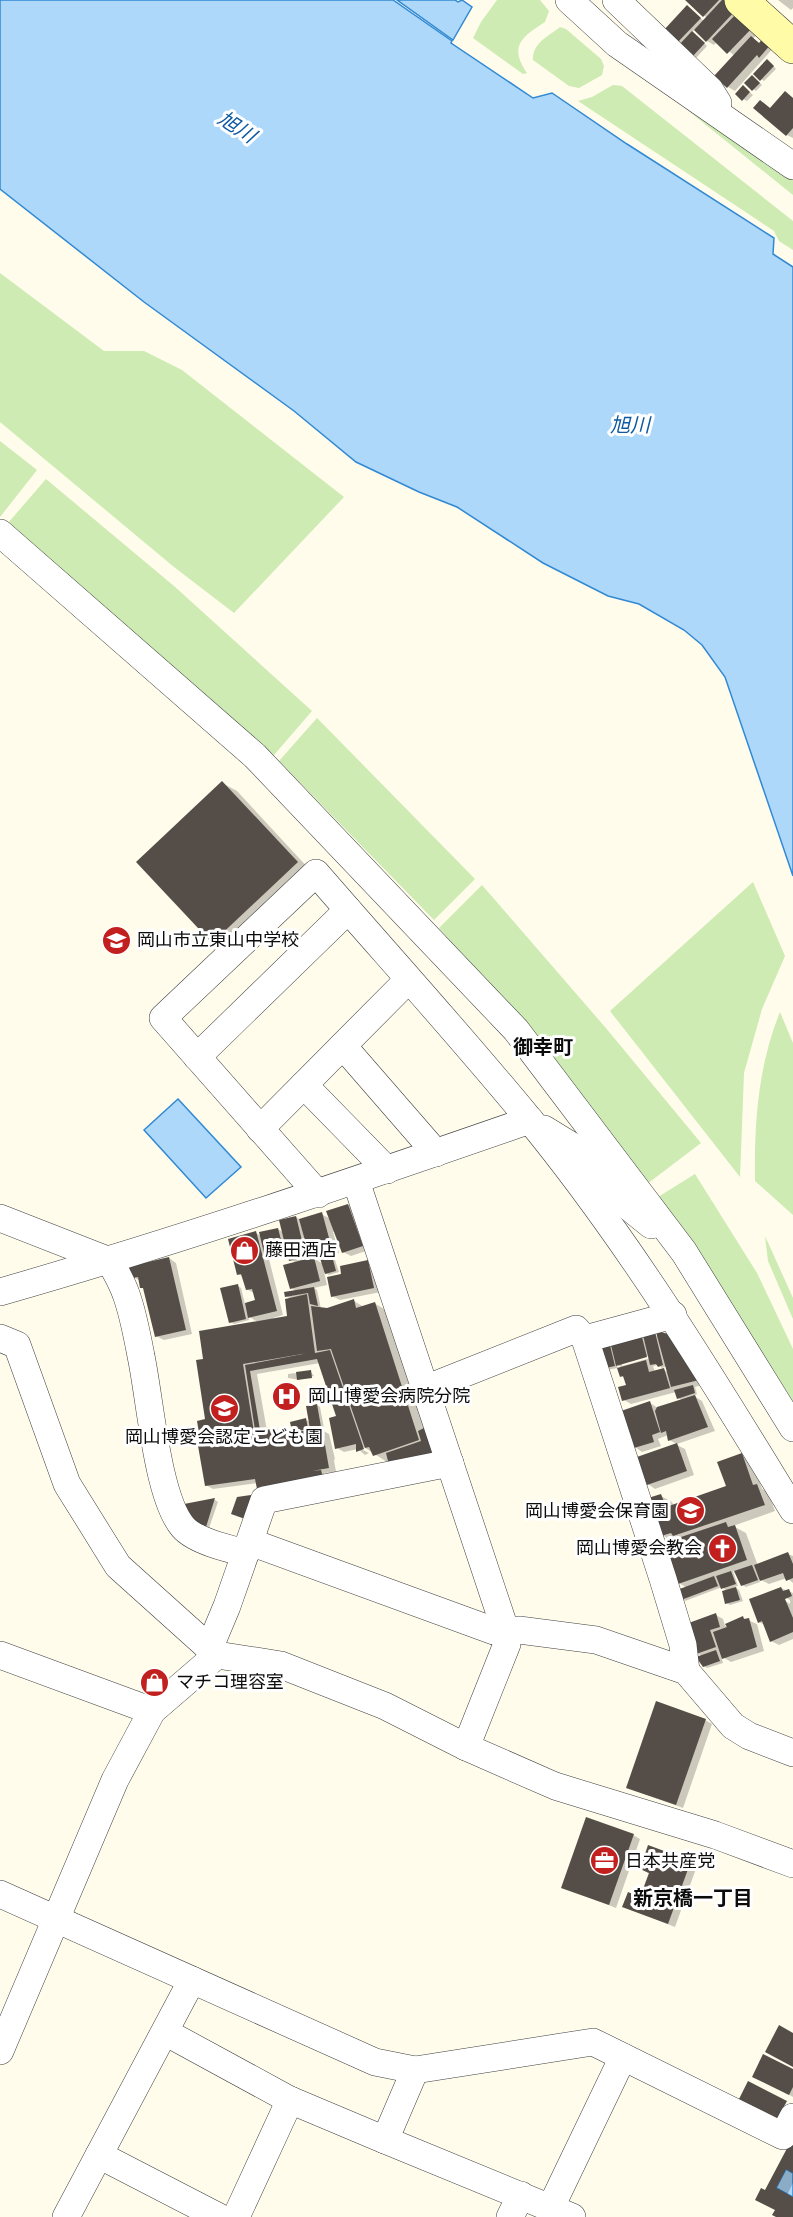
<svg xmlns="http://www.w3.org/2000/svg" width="793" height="2217" font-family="Literata,'Noto Sans JP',serif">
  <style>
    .green { fill: #cdebb3 }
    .water { fill: #add8f9; stroke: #3189d4; stroke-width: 1.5 }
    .shadow { fill: #0003; fill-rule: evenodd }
    .building { fill: #554e48 }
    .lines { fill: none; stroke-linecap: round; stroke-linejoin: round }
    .street-casing { stroke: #3f3f3f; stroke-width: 28 }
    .secondary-casing { stroke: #2e2e2e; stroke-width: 34 }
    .street { stroke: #fff; stroke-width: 27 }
    .secondary { stroke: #fffba6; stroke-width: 33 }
    .labels { text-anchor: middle; stroke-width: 6; stroke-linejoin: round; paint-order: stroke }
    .poi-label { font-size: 18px; fill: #0c0c0c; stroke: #fff; text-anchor: start }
    .water-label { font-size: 20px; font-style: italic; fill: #105aa3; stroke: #fff }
    .neighbourhood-label { font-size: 20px; font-weight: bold; fill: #0c0c0c; stroke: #fff }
  </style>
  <rect width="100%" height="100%" fill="#fffceb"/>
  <g class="green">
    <path d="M497 0H540L549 11 545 22C523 36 508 46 527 73L523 74 473 38 481 22Z"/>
    <path d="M560 27 566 29 601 59 604 66 602 75 579 88 569 86 533 60C532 43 549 36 560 27Z"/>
    <polygon points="613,85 622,86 793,221 793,250 779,241 774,231 578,101 592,97"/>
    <polygon points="659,87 793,175 793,195"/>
    <polygon points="0,273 104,351 144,351 182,370 344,497 234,613 174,567 0,422"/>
    <polygon points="0,441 37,470 0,517"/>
    <polygon points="46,479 174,586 312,711 274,755 8,523"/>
    <polygon points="317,718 475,879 434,920 279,761"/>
    <polygon points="753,882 785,956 762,1009 744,1073 740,1177 610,1011"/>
    <polygon points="482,885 605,1027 701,1143 647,1184 523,1024 439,928"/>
    <path d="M780 1012 793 1043V1215L755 1181C754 1124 758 1066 780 1012Z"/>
    <polygon points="695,1174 757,1273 793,1349 793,1410 658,1197"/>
    <polygon points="765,1236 793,1298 793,1319 768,1261"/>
  </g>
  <g class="water">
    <polygon points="0,0 393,0 452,41 451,43 533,98 552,93 627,144 774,238 773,254 793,267 793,876 725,677 702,645 684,630 639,604 608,596 543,563 457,507 419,492 356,462 294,411 144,302 0,189"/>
    <polygon points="397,0 455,0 458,2 462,0 472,7 453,40"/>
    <polygon points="178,1099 241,1167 206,1198 144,1130"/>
    <polygon points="786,2169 793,2173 793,2197 776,2188"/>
  </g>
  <g class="shadow">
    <polygon points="687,0 727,0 759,32 753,39 761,44 775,46 735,91 728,87 735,56 717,42 714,45 707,41 695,29 692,32 707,46 696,58 677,43 690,9 704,21 707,18"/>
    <polygon points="778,0 793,0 793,8 791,10"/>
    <polygon points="771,63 776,69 764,81 761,79"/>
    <polygon points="756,79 762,85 756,91 753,89"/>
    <polygon points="746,89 753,95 747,101 743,99"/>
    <polygon points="785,93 793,98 793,138 787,135 760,102 771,109"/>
    <polygon points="222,783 237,791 311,871 227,950 213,942"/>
    <path d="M348 1205 355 1209 369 1250 351 1256 343 1252 335 1231 333 1232 339 1253 333 1254 339 1272 329 1275 324 1272 327 1285 314 1288 317 1290 321 1309 327 1310 354 1301 364 1307 374 1303 401 1319 445 1455 401 1471 359 1444 357 1447 369 1453 365 1455 358 1449 344 1452 337 1448 338 1417 324 1374 317 1375 327 1374 320 1363 257 1374 267 1431 277 1430 285 1435 298 1433 293 1431 306 1420 310 1422 317 1405 320 1407 324 1428 320 1429 329 1434 335 1459 334 1460 336 1472 324 1473 325 1479 257 1483 213 1489 206 1485 202 1441 207 1421 204 1360 259 1323 248 1316 249 1320 234 1324 230 1322 238 1286 241 1288 245 1304 257 1301 255 1294 247 1289 244 1277 238 1274 256 1233 261 1236 278 1229 284 1233 296 1217 300 1220 321 1214 331 1219ZM289 1253 291 1260 297 1263 291 1288 296 1291 286 1296 291 1299 288 1317 273 1320V1318L283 1315 269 1259ZM321 1258 323 1264 315 1259Z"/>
    <polygon points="169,1258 176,1263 192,1334 164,1340 156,1336 144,1289 141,1287 140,1281 134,1277"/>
    <polygon points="368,1262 375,1266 381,1292 340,1300 332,1296 343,1276"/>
    <path d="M655 1334 705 1384 695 1387 697 1394 694 1396 702 1401 715 1431 677 1444 669 1440 668 1435 658 1439 661 1446 642 1452 635 1447 650 1403 658 1408 682 1400 678 1398 676 1392 631 1404 624 1400 627 1387 625 1378 621 1376 623 1368 616 1364 618 1368 606 1370 602 1344ZM654 1354V1357L622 1366V1363ZM658 1365 662 1368 667 1366 669 1373 664 1370 655 1372 653 1366Z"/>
    <polygon points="310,1371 314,1376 300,1378 300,1380 288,1378 288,1374 295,1373 298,1375"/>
    <polygon points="677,1445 685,1449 694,1475 655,1489 648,1484"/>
    <polygon points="742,1455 753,1461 762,1489 768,1492 775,1511 733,1526 746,1533 758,1566 788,1554 793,1556 793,1583 787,1578 769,1584 759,1579 760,1582 746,1587 742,1585 735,1571 733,1571 738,1586 734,1587 739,1590 743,1601 730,1605 726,1603 727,1591 722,1587 685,1601 682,1599 687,1588 679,1583 673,1541 662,1535 661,1496 672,1502 674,1506 728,1487"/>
    <polygon points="215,1500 218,1502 209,1528 199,1525 186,1505"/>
    <path d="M781 1588 793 1593V1639L779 1645 771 1641 765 1625 759 1622ZM780 1594 790 1600V1604L778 1596Z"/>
    <polygon points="716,1615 723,1619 725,1626 743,1618 757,1624 764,1651 731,1662 721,1656 723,1663 707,1668 704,1666 703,1657 697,1653"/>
    <polygon points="705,1720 712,1724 683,1808 628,1788"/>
    <polygon points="633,1835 640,1839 616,1908 562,1887"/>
    <polygon points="690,1862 697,1866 675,1927 624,1907 641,1899 650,1874 641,1869"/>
    <polygon points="793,2071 793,2097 765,2082"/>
    <polygon points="793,2141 793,2183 787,2195 793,2199 793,2217 779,2217 766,2192"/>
  </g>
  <g class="building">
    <polygon points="685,0 719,0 703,17"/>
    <polygon points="722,0 725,0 736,10 706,42 694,30"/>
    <polygon points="687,5 701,18 676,44 663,31"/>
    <polygon points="738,12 753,27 727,54 712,39"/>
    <polygon points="692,31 705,43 692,57 679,45"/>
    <polygon points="751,36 759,43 765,36 772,43 759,58 757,55 727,88 714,76"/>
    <polygon points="767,59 774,66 760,81 753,74"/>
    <polygon points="752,75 760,83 752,91 744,83"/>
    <polygon points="743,85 750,92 742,101 735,94"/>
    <polygon points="785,91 793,98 793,128 786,136 753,108 760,100 770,108"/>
    <polygon points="222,781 298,862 212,943 136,862"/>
    <polygon points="348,1204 363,1246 342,1253 326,1211"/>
    <polygon points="322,1212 332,1249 309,1255 299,1219"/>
    <polygon points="296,1216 306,1257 289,1261 279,1220"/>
    <polygon points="278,1228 284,1252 265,1257 259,1232"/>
    <polygon points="256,1231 277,1311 248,1318 245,1303 255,1300 252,1289 246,1290 241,1274 237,1275 228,1239"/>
    <polygon points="331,1252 336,1271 325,1274 319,1255"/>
    <polygon points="169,1257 186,1330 155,1337 143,1288 140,1288 138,1277 133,1278 127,1267"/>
    <polygon points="314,1257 320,1281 290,1289 283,1265"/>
    <polygon points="368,1260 374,1288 331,1297 327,1277 341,1274 340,1266"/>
    <polygon points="238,1284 246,1319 229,1323 220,1288"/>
    <polygon points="314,1287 318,1306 310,1304 308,1293 285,1297 284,1292"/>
    <polygon points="307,1294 315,1353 330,1350 364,1449 356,1452 356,1444 335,1449 329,1418 336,1416 317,1359 250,1371 260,1430 255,1430 245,1365 308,1353 243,1364 254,1432 277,1428 278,1435 322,1428 329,1468 312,1471 321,1470 323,1477 257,1489 255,1479 205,1486 197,1440 200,1439 197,1421 205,1419 196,1360 203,1359 199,1331 287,1316 285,1299"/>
    <polygon points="354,1299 356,1308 375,1302 419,1440 373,1456 369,1447 365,1448 331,1349 317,1351 311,1306 327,1308"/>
    <polygon points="658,1331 671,1335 699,1380 671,1387 656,1332"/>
    <polygon points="655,1332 663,1365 658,1367 656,1364 650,1365 643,1335"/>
    <polygon points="641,1333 647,1357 616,1366 610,1341"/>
    <polygon points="609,1341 615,1366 601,1369 601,1343"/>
    <polygon points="646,1360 649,1372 664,1368 670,1388 622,1401 618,1387 626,1385 623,1376 620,1377 617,1368"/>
    <polygon points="311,1370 312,1378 297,1380 296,1372"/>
    <polygon points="693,1385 695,1393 677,1399 674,1390"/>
    <polygon points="695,1395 708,1427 668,1441 666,1431 661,1433 655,1411 657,1407"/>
    <polygon points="650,1401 660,1432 652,1435 654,1442 634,1448 621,1411"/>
    <polygon points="317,1404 321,1427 310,1429 306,1406"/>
    <polygon points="306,1418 308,1429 292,1432 290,1422"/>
    <polygon points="424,1428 432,1450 431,1457 389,1465 386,1453 421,1441 418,1431"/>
    <polygon points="677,1443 687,1471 647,1485 634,1458"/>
    <polygon points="742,1453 753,1485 757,1484 765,1505 673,1536 671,1533 661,1536 648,1498 661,1494 666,1507 726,1486 717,1462"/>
    <polygon points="257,1494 248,1520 231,1514 237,1497"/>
    <polygon points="215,1498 206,1527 194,1524 184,1504"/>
    <polygon points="726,1522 728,1527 735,1525 747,1560 678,1584 660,1544"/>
    <polygon points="788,1552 793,1564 793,1578 786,1581 783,1573 760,1581 754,1565"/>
    <polygon points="752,1565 758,1580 741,1586 734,1571"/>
    <polygon points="731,1571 736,1584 721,1589 716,1576"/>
    <polygon points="714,1576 718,1586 681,1600 677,1590"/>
    <polygon points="736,1587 740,1600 725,1604 722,1591"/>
    <polygon points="781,1587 783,1591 789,1589 792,1596 785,1599 793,1618 793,1632 770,1642 762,1621 758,1623 749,1599"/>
    <polygon points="716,1613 720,1627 710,1630 716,1647 696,1654 686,1624"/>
    <polygon points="743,1616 744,1619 749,1618 757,1647 722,1659 713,1632 727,1627 725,1624"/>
    <polygon points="716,1650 720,1661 703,1667 696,1657"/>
    <polygon points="656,1701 706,1719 676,1805 626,1788"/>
    <polygon points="586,1817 634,1834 609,1905 561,1888"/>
    <polygon points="648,1845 691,1861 668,1924 622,1907 628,1892 640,1897 649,1873 640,1869"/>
    <polygon points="779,2025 793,2033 793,2067 765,2052"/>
    <polygon points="763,2054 793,2069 793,2087 789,2095 752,2077"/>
    <polygon points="748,2081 787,2101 774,2125 736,2105"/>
    <polygon points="793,2137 793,2173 786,2169 776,2188 793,2197 793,2217 776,2217 772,2215 775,2210 755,2200 761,2188 765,2190"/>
  </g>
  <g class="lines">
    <defs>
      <g id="street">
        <polyline points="569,0 617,44 793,166"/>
        <polyline points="616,0 710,90 718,103"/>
        <polyline points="0,533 255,756 516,1030 684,1252 793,1428"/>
        <polyline points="343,1046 436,1153"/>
        <polyline points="197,1057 348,910"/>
        <polyline points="304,1085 387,1170"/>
        <polyline points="260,1129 408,980"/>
        <polyline points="544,1129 575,1148 619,1199 651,1225"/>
        <polyline points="356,1181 506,1632 507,1644 466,1747"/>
        <path d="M318 1194 163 1018 316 873C387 955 460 1035 529 1119 629 1241 711 1376 793 1510"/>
        <path d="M0 1218 110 1261C115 1271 122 1282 126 1294 133 1313 137 1335 141 1356 150 1398 157 1497 183 1527 195 1541 229 1549 246 1553"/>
        <path d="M0 1292C179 1241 354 1181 530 1120"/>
        <polyline points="673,1315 585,1339 663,1579 683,1645 686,1671"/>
        <polyline points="0,1338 17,1345 67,1484 118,1566 217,1655 281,1665 385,1706 466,1747 555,1786 715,1835 793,1864"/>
        <polyline points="425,1389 576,1329 585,1339"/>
        <polyline points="250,1542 494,1631 519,1630 596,1640 686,1671 733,1726 749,1736 793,1753"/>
        <polyline points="209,1649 227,1606 264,1500 450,1463"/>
        <polyline points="0,1655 152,1711"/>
        <polyline points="0,1894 375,2062 415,2070 593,2042 783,2136 793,2117"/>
        <polyline points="165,2032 290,2100 385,2140 415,2070"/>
        <polyline points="0,2051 115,1780 152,1711 217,1655"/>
        <polyline points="385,2140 572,2217"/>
        <polyline points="99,2155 219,2217"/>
        <polyline points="551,2207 623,2057"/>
        <polyline points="66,2217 192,1980"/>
        <polyline points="236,2217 290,2100"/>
        <polyline points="510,2217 521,2195"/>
      </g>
      <polyline id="secondary" points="741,0 793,47"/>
    </defs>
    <use href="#street" class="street-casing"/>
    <use href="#secondary" class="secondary-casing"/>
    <use href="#street" class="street"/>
    <use href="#secondary" class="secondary"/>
  </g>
  <defs>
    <symbol id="school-disc" viewBox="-11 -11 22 22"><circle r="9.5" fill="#c2201e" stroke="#fff"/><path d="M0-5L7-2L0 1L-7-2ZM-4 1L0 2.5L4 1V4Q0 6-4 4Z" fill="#fff"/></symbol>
    <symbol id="shop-disc" viewBox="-11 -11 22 22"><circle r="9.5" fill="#c2201e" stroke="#fff"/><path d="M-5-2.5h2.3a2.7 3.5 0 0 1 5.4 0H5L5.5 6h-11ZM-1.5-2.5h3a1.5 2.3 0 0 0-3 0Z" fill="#fff"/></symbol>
    <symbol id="hospital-disc" viewBox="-11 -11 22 22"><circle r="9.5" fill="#c2201e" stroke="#fff"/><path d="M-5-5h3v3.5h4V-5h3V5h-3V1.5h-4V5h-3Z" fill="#fff"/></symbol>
    <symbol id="church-disc" viewBox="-11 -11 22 22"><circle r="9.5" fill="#c2201e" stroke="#fff"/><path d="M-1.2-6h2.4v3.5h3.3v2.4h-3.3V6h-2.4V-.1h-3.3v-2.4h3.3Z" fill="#fff"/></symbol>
    <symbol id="office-disc" viewBox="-11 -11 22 22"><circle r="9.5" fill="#c2201e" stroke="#fff"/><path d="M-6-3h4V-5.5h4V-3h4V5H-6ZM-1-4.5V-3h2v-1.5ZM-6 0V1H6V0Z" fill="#fff"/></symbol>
  </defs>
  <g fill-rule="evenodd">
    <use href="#school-disc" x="100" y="924" width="33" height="33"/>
    <use href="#shop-disc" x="228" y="1234" width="33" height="33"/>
    <use href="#hospital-disc" x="270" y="1380" width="33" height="33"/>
    <use href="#school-disc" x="208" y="1392" width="33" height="33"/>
    <use href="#school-disc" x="674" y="1494" width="33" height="33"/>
    <use href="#church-disc" x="706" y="1532" width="33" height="33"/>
    <use href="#shop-disc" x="138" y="1666" width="33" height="33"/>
    <use href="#office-disc" x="588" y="1844" width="33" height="33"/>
  </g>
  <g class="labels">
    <g class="poi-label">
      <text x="137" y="946">岡山市立東山中学校</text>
      <text x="265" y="1256">藤田酒店</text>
      <text x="308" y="1402">岡山博愛会病院分院</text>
      <text x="224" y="1443" text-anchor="middle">岡山博愛会認定こども園</text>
      <text x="669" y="1517" text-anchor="end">岡山博愛会保育園</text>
      <text x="702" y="1554" text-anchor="end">岡山博愛会教会</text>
      <text x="176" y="1688">マチコ理容室</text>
      <text x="625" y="1867">日本共産党</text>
    </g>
    <g class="water-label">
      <text transform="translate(237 127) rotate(33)" y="7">旭川</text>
      <text x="630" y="432">旭川</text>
    </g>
    <g class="neighbourhood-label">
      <text x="543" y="1054">御幸町</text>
      <text x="693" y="1905">新京橋一丁目</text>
    </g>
  </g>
</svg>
